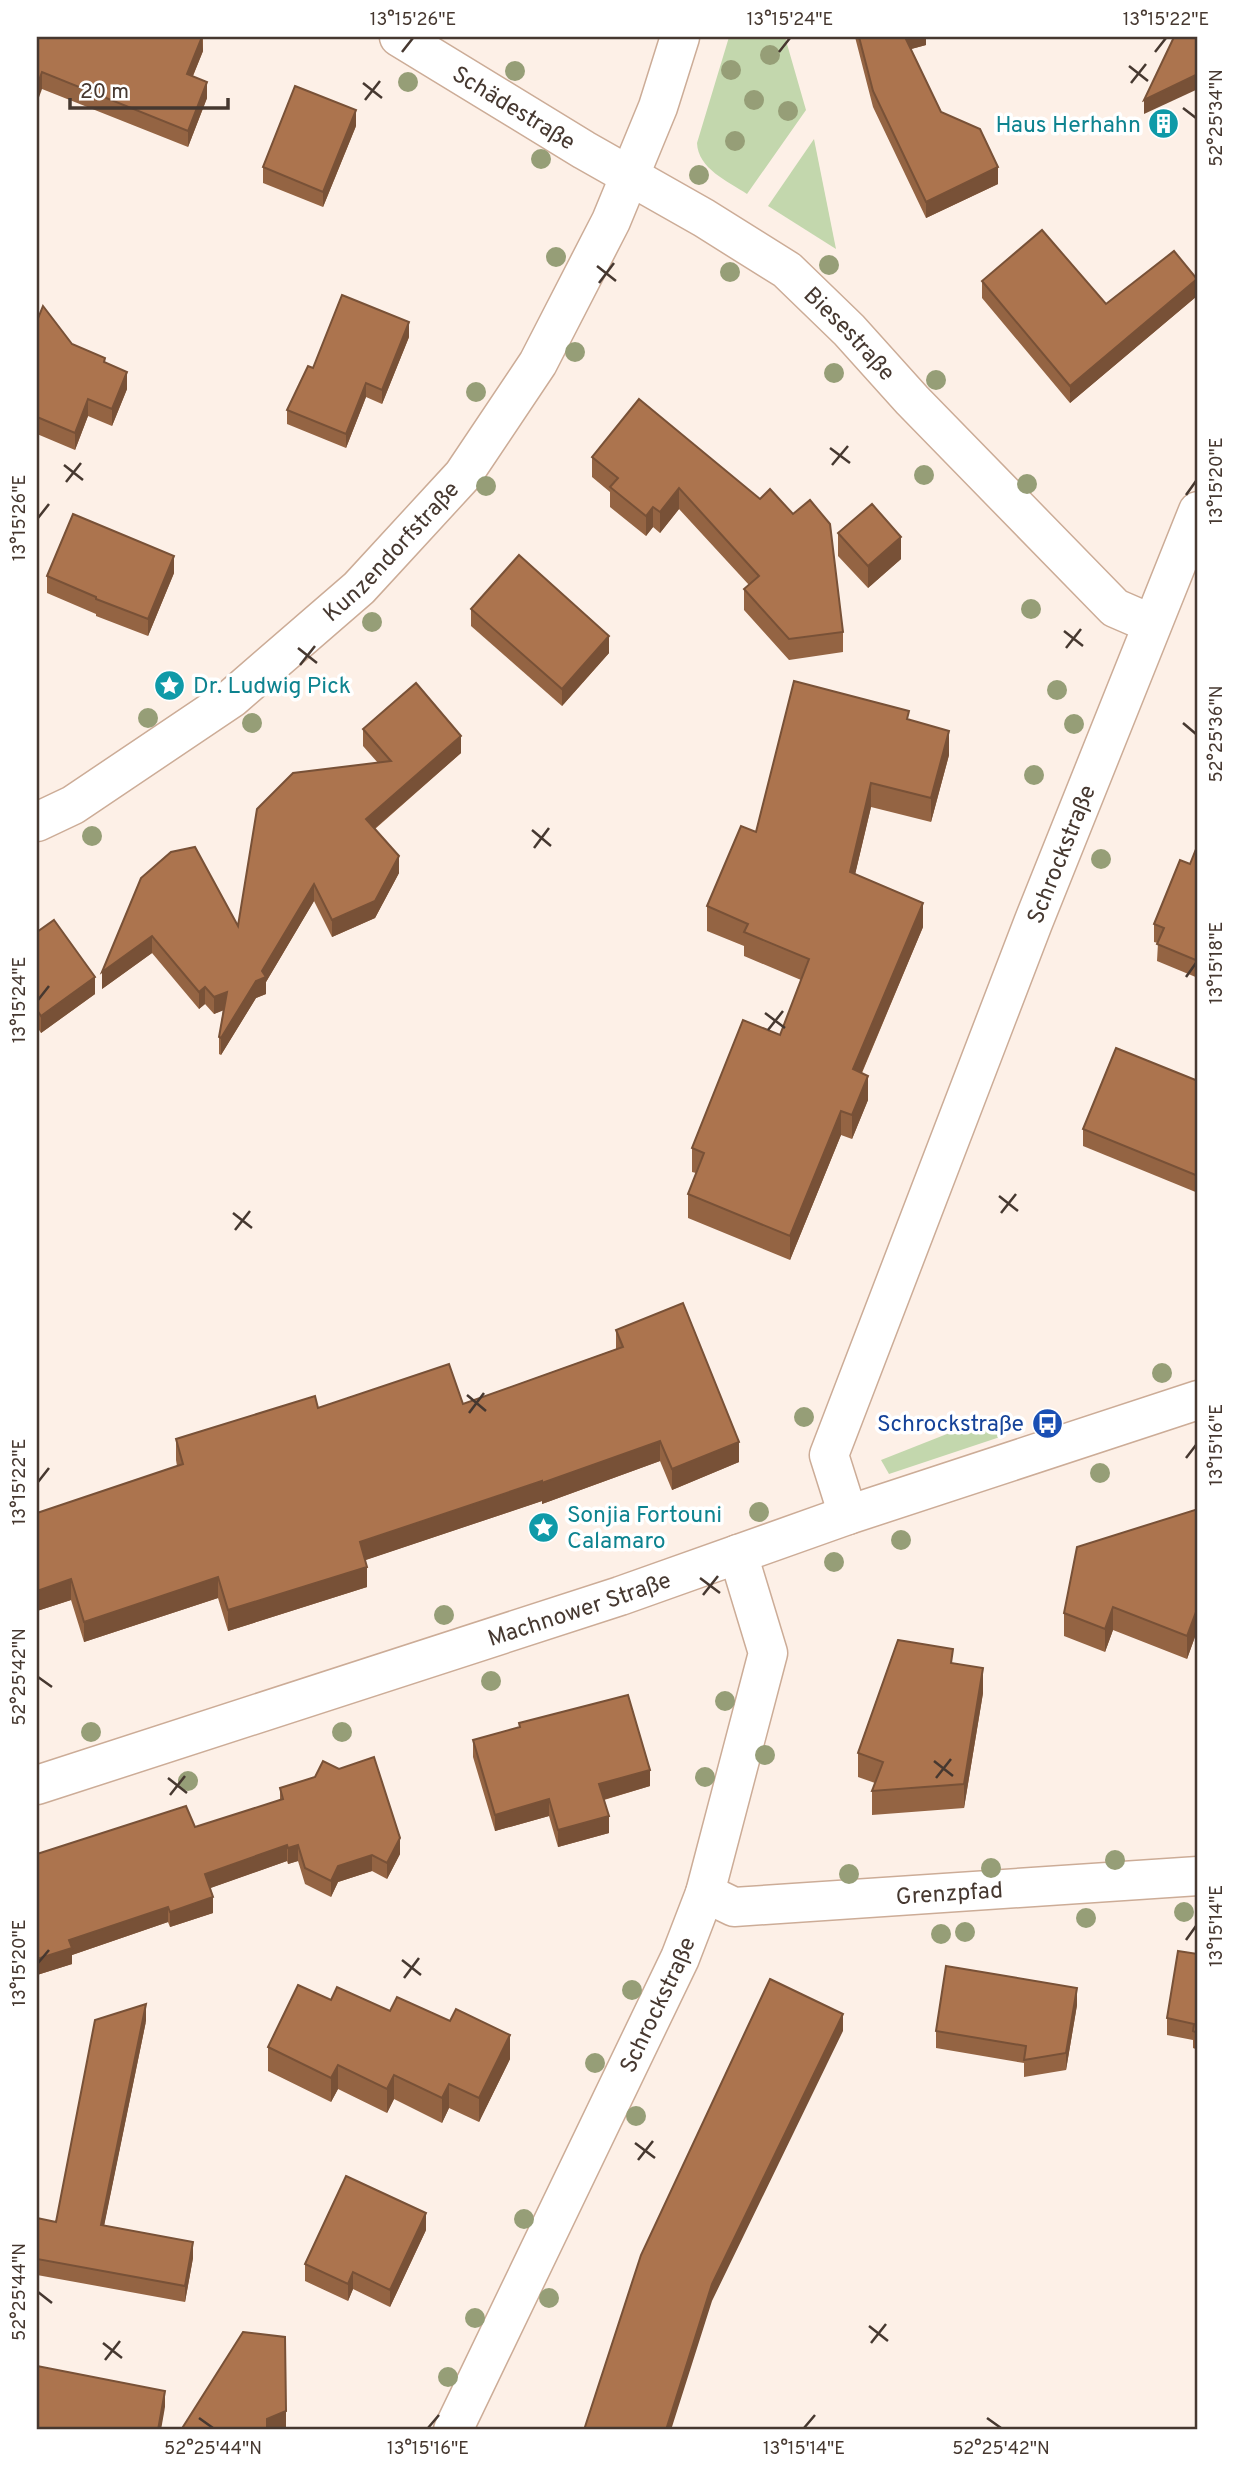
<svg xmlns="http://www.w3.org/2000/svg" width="1235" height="2467" font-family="Overpass,sans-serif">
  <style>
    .green { fill: #c3d7ad }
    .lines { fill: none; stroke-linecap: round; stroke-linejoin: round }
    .minor-casing { stroke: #ccac97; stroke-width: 41 }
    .secondary-casing { stroke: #ccac97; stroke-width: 41 }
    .minor { stroke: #fff; stroke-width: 38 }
    .secondary { stroke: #fff; stroke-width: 38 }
    .tree { fill: #969e77 }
    .wall { fill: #946443 }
    .shaded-wall { fill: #785137 }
    .building { fill: #ac744e; stroke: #785137; stroke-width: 2 }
    .ticks { fill: none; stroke: #463830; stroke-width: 2.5 }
    .labels { text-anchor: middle; stroke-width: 7; stroke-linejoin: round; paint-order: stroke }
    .street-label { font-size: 23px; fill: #463830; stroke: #fff }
    .culture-label { font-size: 23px; fill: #0d838f; stroke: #fff; text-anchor: start }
    .transit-label { font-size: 23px; fill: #164399; stroke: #fff; text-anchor: end }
    .neatline { fill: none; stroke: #463830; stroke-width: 2.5 }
    .ticks-label { font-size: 18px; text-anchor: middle; fill: #463830 }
  </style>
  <rect width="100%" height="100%" fill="#fdf0e7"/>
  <g class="green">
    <path d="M729 37H785L806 110 747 194C728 181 698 169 697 143Z"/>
    <polygon points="814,139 836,249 768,206"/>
    <polygon points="990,1417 1000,1437 889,1474 881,1460"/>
  </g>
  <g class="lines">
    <defs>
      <g id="minor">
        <path id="s1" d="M399 37 584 150 704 218 787 270 849 330 912 400 1115 608 1152 624"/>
        <path id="s2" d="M37 822 73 805 232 698 359 588 463 475 538 363 611 221 658 107 680 37"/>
        <path id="s3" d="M848 1515 829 1455 1033 923 1198 511"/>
        <path id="s4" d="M705 1893 734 1907 1198 1876"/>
        <path id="s5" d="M453 2430 680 1958 705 1893 768 1653 738 1554"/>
      </g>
      <g id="secondary">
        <path id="s6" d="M37 1785 620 1596 848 1515 1198 1400"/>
      </g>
    </defs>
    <use href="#minor" class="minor-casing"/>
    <use href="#secondary" class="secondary-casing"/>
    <use href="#minor" class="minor"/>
    <use href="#secondary" class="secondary"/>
  </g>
  <g class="tree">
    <circle cx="770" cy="55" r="10"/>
    <circle cx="731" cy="70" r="10"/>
    <circle cx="515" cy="71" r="10"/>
    <circle cx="408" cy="82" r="10"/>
    <circle cx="754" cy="100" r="10"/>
    <circle cx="788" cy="111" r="10"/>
    <circle cx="735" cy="141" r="10"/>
    <circle cx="541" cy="159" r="10"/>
    <circle cx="699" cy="175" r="10"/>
    <circle cx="556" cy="257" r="10"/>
    <circle cx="829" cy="265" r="10"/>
    <circle cx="730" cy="272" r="10"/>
    <circle cx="575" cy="352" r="10"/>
    <circle cx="834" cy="373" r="10"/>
    <circle cx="936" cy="380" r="10"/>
    <circle cx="476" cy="392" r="10"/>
    <circle cx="924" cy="475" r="10"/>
    <circle cx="1027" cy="484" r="10"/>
    <circle cx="486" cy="486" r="10"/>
    <circle cx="1031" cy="609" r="10"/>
    <circle cx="372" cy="622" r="10"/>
    <circle cx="1057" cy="690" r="10"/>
    <circle cx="148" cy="718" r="10"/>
    <circle cx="252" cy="723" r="10"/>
    <circle cx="1074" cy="724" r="10"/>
    <circle cx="1034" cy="775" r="10"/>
    <circle cx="92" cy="836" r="10"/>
    <circle cx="1101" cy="859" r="10"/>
    <circle cx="1162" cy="1373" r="10"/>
    <circle cx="804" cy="1417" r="10"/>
    <circle cx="1100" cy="1473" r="10"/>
    <circle cx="759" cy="1512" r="10"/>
    <circle cx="901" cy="1540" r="10"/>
    <circle cx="834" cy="1562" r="10"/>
    <circle cx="444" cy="1615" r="10"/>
    <circle cx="491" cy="1681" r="10"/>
    <circle cx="725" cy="1701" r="10"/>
    <circle cx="91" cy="1732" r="10"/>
    <circle cx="342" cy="1732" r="10"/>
    <circle cx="765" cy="1755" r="10"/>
    <circle cx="705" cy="1777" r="10"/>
    <circle cx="188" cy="1781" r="10"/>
    <circle cx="1115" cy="1860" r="10"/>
    <circle cx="991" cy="1868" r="10"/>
    <circle cx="849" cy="1874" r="10"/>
    <circle cx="1184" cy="1912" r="10"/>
    <circle cx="1086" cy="1918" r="10"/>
    <circle cx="965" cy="1932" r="10"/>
    <circle cx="941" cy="1934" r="10"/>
    <circle cx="632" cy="1990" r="10"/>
    <circle cx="595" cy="2063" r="10"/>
    <circle cx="636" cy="2116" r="10"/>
    <circle cx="524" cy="2219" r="10"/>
    <circle cx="549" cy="2298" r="10"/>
    <circle cx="475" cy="2318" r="10"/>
    <circle cx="448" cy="2377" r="10"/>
  </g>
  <g class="wall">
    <polygon points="37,37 203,37 203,51 193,76 207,98 188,147 42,89"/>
    <polygon points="855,37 926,37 926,45 911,49 941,112 998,184 926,218 873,107"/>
    <polygon points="356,126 323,207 263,183 263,167"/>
    <polygon points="982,281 1106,304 1197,296 1070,403 982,298"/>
    <polygon points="37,321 72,344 105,363 127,389 112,426 88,416 75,450 37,434"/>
    <polygon points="409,337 382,404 366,397 346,448 287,424 287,410 313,368"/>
    <polygon points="639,399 843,632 843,652 789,660 744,610 744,589 749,585 679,509 660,533 653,527 646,536 610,507 610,492 592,477 592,457"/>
    <polygon points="838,533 901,559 868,588 838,556"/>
    <polygon points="174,573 148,636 96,616 96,614 47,593 47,576"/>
    <polygon points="471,609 609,653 562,706 471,626"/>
    <polygon points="909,720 949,755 931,822 871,807 855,874 923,927 862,1073 868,1100 852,1139 841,1135 790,1260 688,1218 688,1194 696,1173 692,1172 692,1148 780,1035 801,980 744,956 744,946 707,931 707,906 756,832"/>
    <polygon points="363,729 461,753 375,829 399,873 375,918 332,937 314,901 266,982 266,994 256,998 221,1055 219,1054 219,1037 223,1010 214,1014 205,1004 199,1009 152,953 102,989 141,878 238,926 378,763 363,746"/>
    <polygon points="1198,844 1198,978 1157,961 1158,943 1154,942 1154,924 1190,864"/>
    <polygon points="37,932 95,994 41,1033 37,1027"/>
    <polygon points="1198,1081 1198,1193 1083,1146 1083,1129"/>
    <polygon points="616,1330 739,1462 672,1490 660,1461 542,1504 542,1501 365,1560 367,1587 228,1631 218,1598 84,1642 71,1600 37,1611 37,1513 177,1466 176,1460 176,1439 318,1408 463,1404 616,1349"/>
    <polygon points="1198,1509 1198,1634 1196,1634 1187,1659 1113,1630 1105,1652 1064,1636 1064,1613"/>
    <polygon points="953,1664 983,1693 964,1808 872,1815 872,1791 875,1783 858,1777 858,1753"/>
    <polygon points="519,1723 650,1786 604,1800 609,1833 558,1847 549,1816 495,1831 473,1757 473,1740 519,1727"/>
    <polygon points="280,1788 400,1854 387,1879 372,1871 338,1882 331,1897 305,1884 298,1861 288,1864 287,1861 210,1888 213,1913 170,1927 168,1922 72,1955 72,1964 37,1975 37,1854 195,1827 280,1800"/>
    <polygon points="1198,1954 1198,2050 1193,2048 1193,2040 1167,2035 1167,2018"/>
    <polygon points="1077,2005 1066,2070 1024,2077 1024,2063 936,2048 936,2031"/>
    <polygon points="390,2011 510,2059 479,2122 449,2108 442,2123 394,2099 387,2113 338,2089 331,2102 268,2071 268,2047"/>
    <polygon points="146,2021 104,2225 193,2258 185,2302 37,2275 37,2218 56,2222"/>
    <polygon points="426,2230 390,2307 353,2289 348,2301 305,2281 305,2264"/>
  </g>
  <g class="shaded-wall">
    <polygon points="202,37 203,51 187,90 187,74"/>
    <polygon points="904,37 926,37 926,45 904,51"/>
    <polygon points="42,72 42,89 37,103 37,86"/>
    <polygon points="1198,74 1198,89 1144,114 1144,100"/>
    <polygon points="207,82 207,98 188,147 188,131"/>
    <polygon points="356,110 356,126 323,207 323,192"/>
    <polygon points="998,167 998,184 926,218 926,202"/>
    <polygon points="1197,279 1197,296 1070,403 1070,386"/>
    <polygon points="409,322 409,337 382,404 382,390"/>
    <polygon points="127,372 127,389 112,426 112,409"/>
    <polygon points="366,383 366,397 346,448 346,434"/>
    <polygon points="88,399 88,416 75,450 75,433"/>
    <polygon points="679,488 679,509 660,533 660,512"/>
    <polygon points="653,507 653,527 646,536 646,516"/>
    <polygon points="901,537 901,559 868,588 868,566"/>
    <polygon points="174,556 174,573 148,636 148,619"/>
    <polygon points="609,636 609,653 562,706 562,689"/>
    <polygon points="949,731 949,755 931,822 931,798"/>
    <polygon points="461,736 461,753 366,836 366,819"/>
    <polygon points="871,783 871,807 850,896 850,872"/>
    <polygon points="399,856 399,873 375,918 332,937 332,920"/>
    <polygon points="314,884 314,901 266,982 266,994 256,998 221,1055 221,1038"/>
    <polygon points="923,903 923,927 853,1093 853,1069"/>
    <polygon points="152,936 152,953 102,989 102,972"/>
    <polygon points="95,977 95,994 41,1033 41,1016"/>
    <polygon points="205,987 205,1004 199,1009 199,992"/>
    <polygon points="227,992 227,1009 214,1014 214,997"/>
    <polygon points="868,1076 868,1100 852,1139 852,1115"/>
    <polygon points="841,1111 841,1135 790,1260 790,1236"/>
    <polygon points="660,1441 660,1461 542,1504 542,1483"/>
    <polygon points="739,1442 739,1462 672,1490 672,1469"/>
    <polygon points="542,1481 542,1501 360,1562 360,1542"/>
    <polygon points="367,1567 367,1587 228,1631 228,1610"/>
    <polygon points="218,1577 218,1598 84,1642 84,1622"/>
    <polygon points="71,1579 71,1600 37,1611 37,1591"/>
    <polygon points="1113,1607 1113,1630 1105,1652 1105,1629"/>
    <polygon points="1198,1611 1198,1634 1196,1634 1187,1659 1187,1636 1196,1612"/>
    <polygon points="983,1668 983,1693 964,1808 964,1784"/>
    <polygon points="650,1770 650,1786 599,1801 599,1784"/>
    <polygon points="549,1799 549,1816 495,1831 495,1815"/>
    <polygon points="609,1816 609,1833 558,1847 558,1830"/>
    <polygon points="400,1838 400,1854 387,1879 387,1863"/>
    <polygon points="287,1845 287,1861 205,1890 205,1874"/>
    <polygon points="298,1845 298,1861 288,1864 288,1848"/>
    <polygon points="372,1855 372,1871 338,1882 331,1897 331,1881 338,1866"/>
    <polygon points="213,1897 213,1913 170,1927 170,1912"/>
    <polygon points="168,1907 168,1922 72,1955 72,1964 37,1975 37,1959 69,1940"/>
    <polygon points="1077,1988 1077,2005 1066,2070 1066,2053"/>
    <polygon points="146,2004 146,2021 101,2241 101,2225"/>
    <polygon points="843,2014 843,2031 712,2301 671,2430 666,2430 712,2284"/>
    <polygon points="510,2035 510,2059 479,2122 479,2098"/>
    <polygon points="338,2065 338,2089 331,2102 331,2078"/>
    <polygon points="394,2075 394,2099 387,2113 387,2089"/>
    <polygon points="449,2084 449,2108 442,2123 442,2098"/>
    <polygon points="426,2213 426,2230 390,2307 390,2290"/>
    <polygon points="193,2242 193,2258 185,2302 185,2286"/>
    <polygon points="353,2272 353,2289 348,2301 348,2284"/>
    <polygon points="165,2391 165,2407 161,2430 158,2430"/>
    <polygon points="286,2411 286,2430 267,2430 267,2419"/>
  </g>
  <g class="building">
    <polygon points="37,37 202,37 187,74 207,82 188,131 42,72 37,86"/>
    <polygon points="859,37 905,37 941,112 980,129 998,167 926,202 873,91"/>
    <polygon points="1174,37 1198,37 1198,74 1144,100"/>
    <polygon points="295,86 356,110 323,192 263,167"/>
    <polygon points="1042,230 1106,304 1174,251 1197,279 1070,386 982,281"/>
    <polygon points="342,295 409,322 382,390 366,383 346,434 287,410 308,366 313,368"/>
    <polygon points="43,306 72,344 105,358 104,362 127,372 112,409 88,399 75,433 37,417 37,321"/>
    <polygon points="639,399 760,499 770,489 793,514 810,500 830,524 843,632 789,639 744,589 759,576 679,488 660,512 653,507 646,516 610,487 618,478 592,457"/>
    <polygon points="872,504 901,537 868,566 838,533"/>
    <polygon points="73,514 174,556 148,619 96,599 96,597 47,576"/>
    <polygon points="519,555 609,636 562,689 471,609"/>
    <polygon points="794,681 909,711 907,719 949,731 931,798 871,783 850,872 923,903 853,1069 868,1076 852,1115 841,1111 790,1236 688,1194 704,1153 692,1148 743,1020 780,1035 809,959 744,932 748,924 707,906 741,826 756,832"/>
    <polygon points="416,683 461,736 366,819 399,856 375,901 332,920 314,884 262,971 266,977 256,981 221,1038 219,1037 227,992 214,997 205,987 199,992 152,936 102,972 141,878 171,852 195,847 238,926 257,809 293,773 391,761 363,729"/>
    <polygon points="1198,844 1198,961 1157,944 1164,928 1154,924 1180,860 1190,864"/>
    <polygon points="54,920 95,977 41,1016 37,1010 37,932"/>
    <polygon points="1116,1048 1198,1081 1198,1176 1083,1129"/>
    <polygon points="683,1303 739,1442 672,1469 660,1441 542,1483 542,1481 360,1542 367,1567 228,1610 218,1577 84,1622 71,1579 37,1591 37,1513 183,1464 176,1439 315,1396 318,1408 449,1364 463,1404 623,1347 616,1330"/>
    <polygon points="1198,1509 1198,1611 1196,1612 1187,1636 1113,1607 1105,1629 1064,1613 1077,1547"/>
    <polygon points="898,1640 953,1649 951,1663 983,1668 964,1784 872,1791 883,1762 858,1753"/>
    <polygon points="628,1695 650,1770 599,1784 609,1816 558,1830 549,1799 495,1815 473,1740 520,1727 519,1723"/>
    <polygon points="374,1757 400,1838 387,1863 372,1855 338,1866 331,1881 305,1868 298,1845 288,1848 287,1845 205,1874 213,1897 170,1912 168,1907 69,1940 72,1948 37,1959 37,1854 186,1806 195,1827 283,1799 280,1788 315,1777 323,1761 339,1769"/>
    <polygon points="1178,1951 1198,1954 1198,2033 1193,2031 1194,2024 1167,2018"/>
    <polygon points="946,1966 1077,1988 1066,2053 1024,2060 1026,2046 936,2031"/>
    <polygon points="770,1979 843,2014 712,2284 666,2430 584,2430 641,2255"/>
    <polygon points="298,1985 331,2000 337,1987 390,2011 397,1997 450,2021 456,2009 510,2035 479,2098 449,2084 442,2098 394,2075 387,2089 338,2065 331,2078 268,2047"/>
    <polygon points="146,2004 101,2225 193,2242 185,2286 37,2259 37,2218 56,2222 95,2020"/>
    <polygon points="346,2176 426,2213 390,2290 353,2272 348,2284 305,2264"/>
    <polygon points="243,2332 285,2337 286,2411 267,2419 267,2430 181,2430"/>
    <polygon points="37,2366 165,2391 158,2430 37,2430"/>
  </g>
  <path class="ticks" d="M402 52 413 38M779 52 790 38M1155 52 1166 38M1129 66 1148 81M363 83 382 98M1131 83 1146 64M365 100 380 81M1183 108 1196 118M597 266 616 281M599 283 614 263M830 448 850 463M64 465 83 480M832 465 848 446M66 482 81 463M1186 495 1196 481M38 518 49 504M1064 631 1083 646M298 648 317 663M1066 648 1081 629M300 665 315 646M1183 723 1196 734M532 830 551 846M534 848 549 828M1186 977 1196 963M38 1000 49 986M765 1013 785 1028M768 1030 783 1011M999 1196 1018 1211M233 1213 252 1228M1001 1213 1016 1194M235 1230 250 1211M467 1395 486 1411M469 1413 484 1393M1186 1458 1196 1445M38 1482 49 1468M700 1578 720 1593M703 1595 718 1576M38 1677 52 1687M934 1761 953 1776M168 1778 187 1793M936 1778 951 1759M170 1795 185 1776M1186 1940 1196 1926M402 1960 421 1975M38 1963 49 1950M404 1978 419 1958M635 2143 655 2158M638 2160 653 2141M38 2292 52 2303M869 2326 888 2341M103 2343 122 2358M871 2343 886 2324M105 2360 120 2341M199 2418 213 2428M987 2418 1001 2428M428 2428 439 2415M804 2428 815 2415"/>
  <defs>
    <symbol id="building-disc" viewBox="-11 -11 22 22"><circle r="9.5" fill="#0f9aa8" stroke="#fff"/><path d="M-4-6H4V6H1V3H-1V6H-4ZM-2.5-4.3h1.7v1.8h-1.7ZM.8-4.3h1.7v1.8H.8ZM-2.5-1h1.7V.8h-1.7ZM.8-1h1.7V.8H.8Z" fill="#fff"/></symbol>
    <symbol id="sight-disc" viewBox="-11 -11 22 22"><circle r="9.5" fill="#0f9aa8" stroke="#fff"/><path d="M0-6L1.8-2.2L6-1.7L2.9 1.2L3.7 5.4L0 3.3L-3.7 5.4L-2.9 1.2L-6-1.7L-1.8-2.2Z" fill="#fff"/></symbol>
    <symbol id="bus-disc" viewBox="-11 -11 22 22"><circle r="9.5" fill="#1a4fb4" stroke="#fff"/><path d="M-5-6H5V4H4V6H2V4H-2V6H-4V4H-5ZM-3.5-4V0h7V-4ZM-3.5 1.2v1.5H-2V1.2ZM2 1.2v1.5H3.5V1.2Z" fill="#fff"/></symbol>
  </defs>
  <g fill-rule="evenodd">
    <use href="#building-disc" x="1146" y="106" width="35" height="35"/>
    <use href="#sight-disc" x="152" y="668" width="35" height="35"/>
    <use href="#bus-disc" x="1030" y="1406" width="35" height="35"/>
    <use href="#sight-disc" x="526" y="1510" width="35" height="35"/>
  </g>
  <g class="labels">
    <g class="street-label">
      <text dy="8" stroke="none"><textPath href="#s1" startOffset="135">Schädestraße</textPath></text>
      <text dy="8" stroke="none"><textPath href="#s1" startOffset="542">Biesestraße</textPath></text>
      <text dy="8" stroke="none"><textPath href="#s2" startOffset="448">Kunzendorfstraße</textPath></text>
      <text dy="8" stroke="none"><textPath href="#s3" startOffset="707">Schrockstraße</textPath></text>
      <text dy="8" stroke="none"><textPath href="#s6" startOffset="570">Machnower Straße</textPath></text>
      <text dy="8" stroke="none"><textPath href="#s4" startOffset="248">Grenzpfad</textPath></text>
      <text dy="8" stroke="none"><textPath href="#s5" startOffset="472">Schrockstraße</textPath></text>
    </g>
    <g class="culture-label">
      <text x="1141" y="132" text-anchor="end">Haus Herhahn</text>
      <text x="193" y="693">Dr. Ludwig Pick</text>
      <text x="567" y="1522">Sonjia Fortouni<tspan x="567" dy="26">Calamaro</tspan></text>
    </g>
    <g class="transit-label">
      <text x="1024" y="1431">Schrockstraße</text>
    </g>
  </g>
  <rect width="1235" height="2467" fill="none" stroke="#ffffff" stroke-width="77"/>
  <path d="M70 98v10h158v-10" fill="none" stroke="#463830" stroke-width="3.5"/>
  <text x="80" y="98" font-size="21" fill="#463830" stroke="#ffffff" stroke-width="5" paint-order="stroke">20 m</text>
  <rect x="38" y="38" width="1158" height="2390" class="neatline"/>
  <g class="ticks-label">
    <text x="413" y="25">13°15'26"E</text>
    <text x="790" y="25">13°15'24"E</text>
    <text x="1166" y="25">13°15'22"E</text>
    <text transform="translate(1216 118) rotate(-90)" y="6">52°25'34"N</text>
    <text transform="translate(1216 481) rotate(-90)" y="6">13°15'20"E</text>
    <text transform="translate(19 518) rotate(-90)" y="6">13°15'26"E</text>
    <text transform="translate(1216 734) rotate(-90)" y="6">52°25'36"N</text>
    <text transform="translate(1216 963) rotate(-90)" y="6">13°15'18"E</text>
    <text transform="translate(19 1000) rotate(-90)" y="6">13°15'24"E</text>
    <text transform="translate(1216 1445) rotate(-90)" y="6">13°15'16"E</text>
    <text transform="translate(19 1482) rotate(-90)" y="6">13°15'22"E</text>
    <text transform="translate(19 1677) rotate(-90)" y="6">52°25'42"N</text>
    <text transform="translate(1216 1926) rotate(-90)" y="6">13°15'14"E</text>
    <text transform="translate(19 1963) rotate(-90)" y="6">13°15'20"E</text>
    <text transform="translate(19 2292) rotate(-90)" y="6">52°25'44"N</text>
    <text x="213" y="2454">52°25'44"N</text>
    <text x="428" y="2454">13°15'16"E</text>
    <text x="804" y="2454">13°15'14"E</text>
    <text x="1001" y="2454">52°25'42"N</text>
  </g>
</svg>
